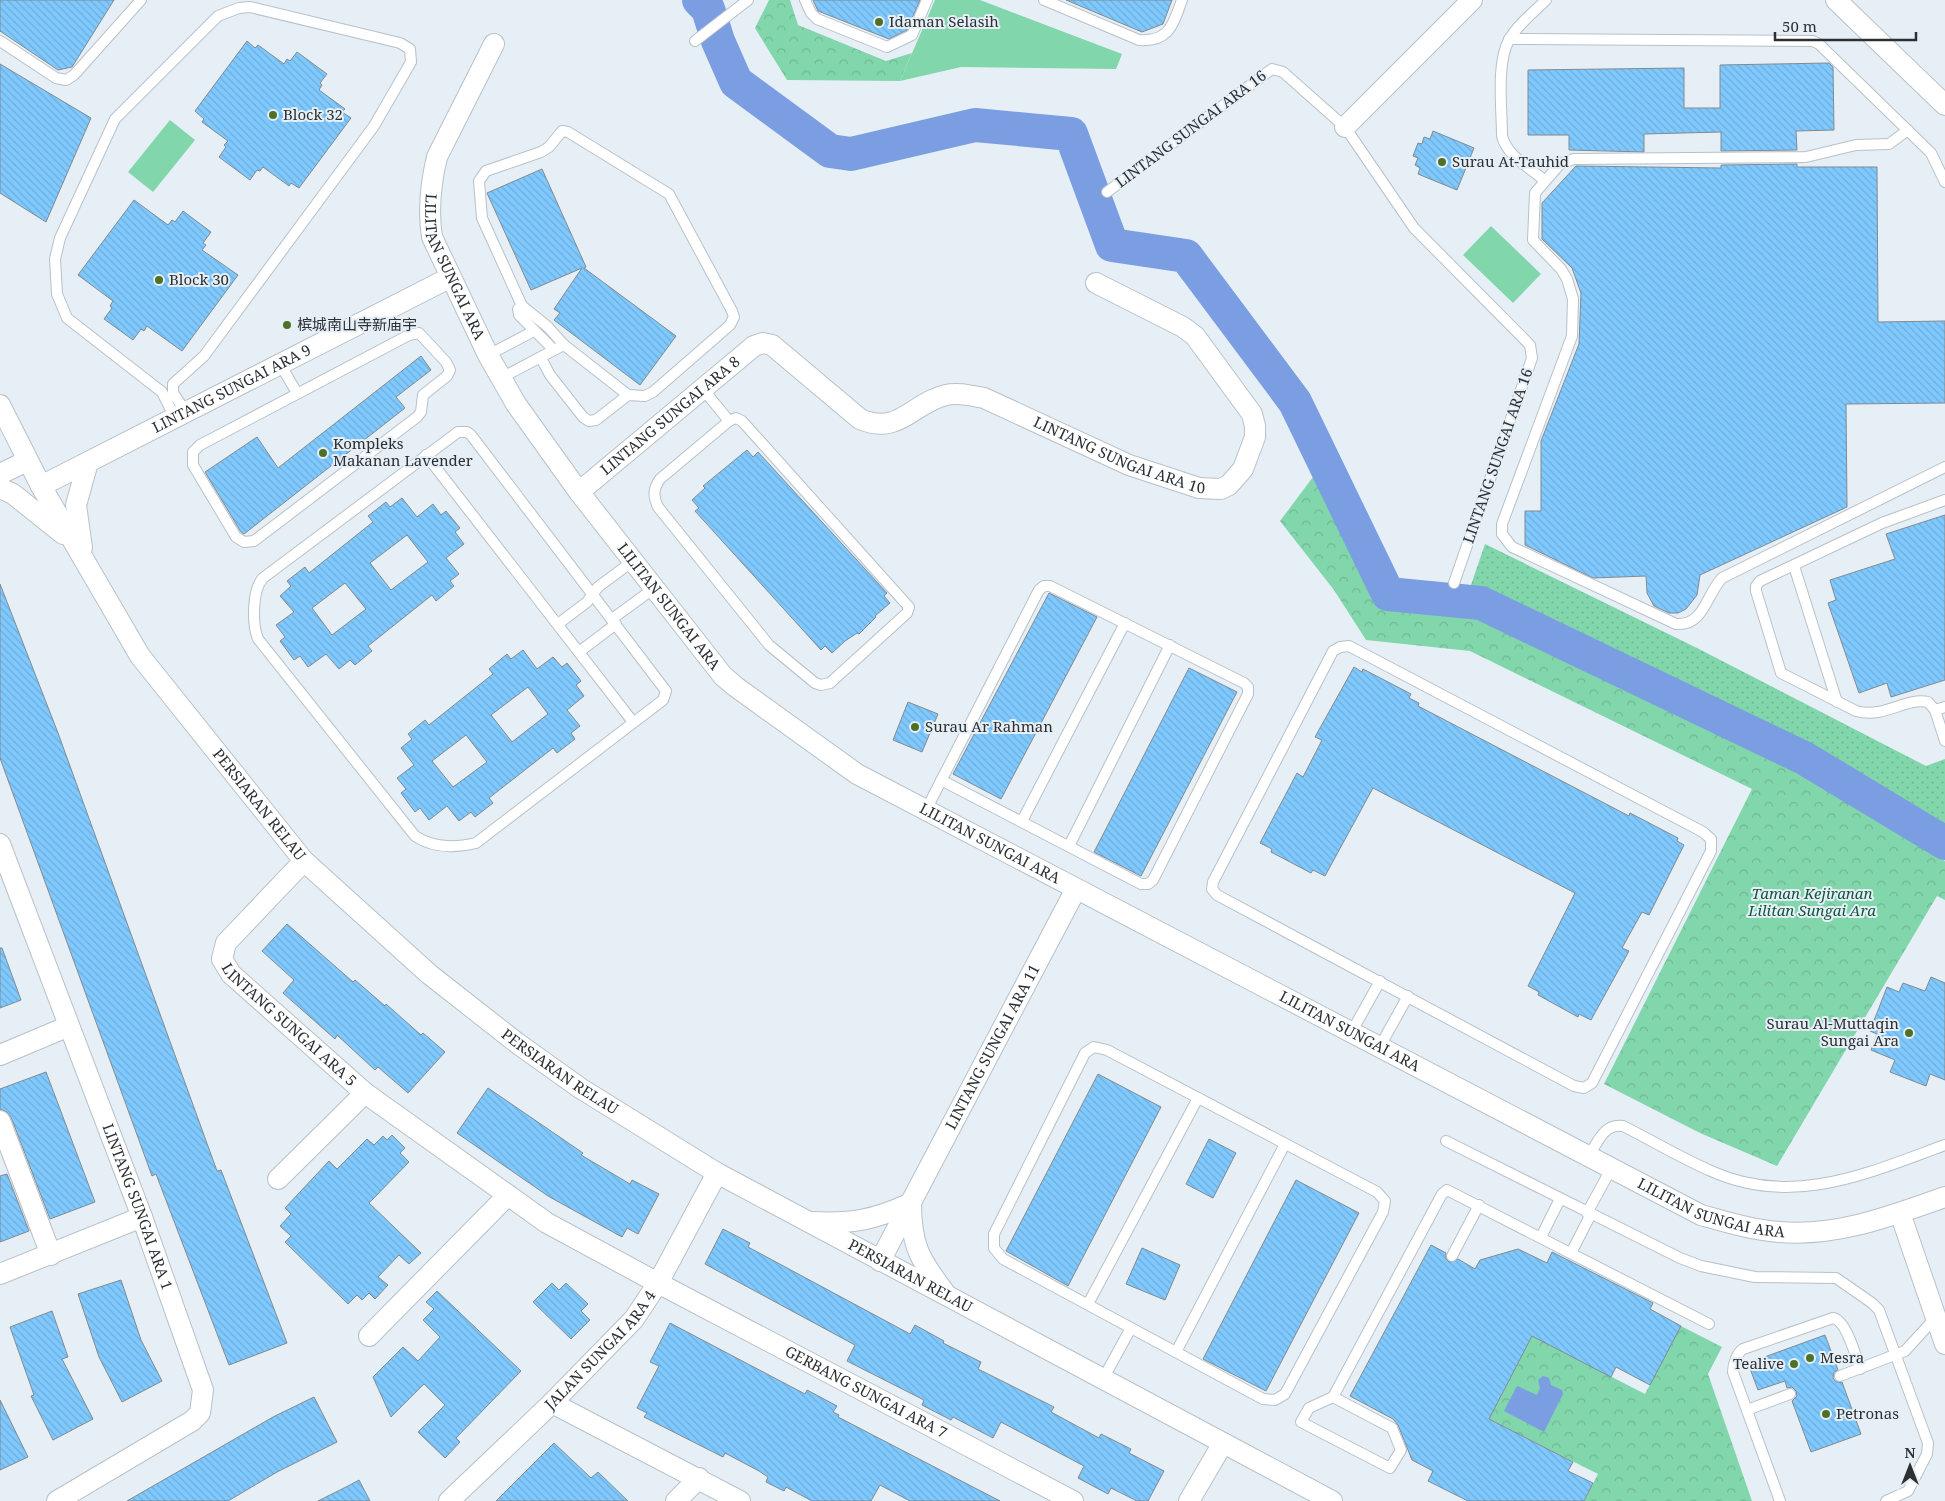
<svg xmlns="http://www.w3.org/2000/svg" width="1945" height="1501" font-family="'Noto Serif','Noto Sans SC',serif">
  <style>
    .grass { fill: url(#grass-dots) }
    .park { fill: url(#park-crowns) }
    .garden { fill: #82d6ac }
    .water { fill: #7a9ee1 }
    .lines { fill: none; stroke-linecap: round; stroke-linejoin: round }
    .river { stroke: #7a9ee1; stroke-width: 34 }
    .building { fill: url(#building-back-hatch); stroke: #828a90; fill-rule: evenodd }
    .lane-casing { stroke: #b8c1c8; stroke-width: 12 }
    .street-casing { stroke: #b8c1c8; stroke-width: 22 }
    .lane { stroke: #fff; stroke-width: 10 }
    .street { stroke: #fff; stroke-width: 20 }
    .poi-dot { fill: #4e7027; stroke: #e6eff6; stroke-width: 2 }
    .labels { text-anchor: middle; stroke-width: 4; stroke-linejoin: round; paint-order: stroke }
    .poi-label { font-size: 15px; fill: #2c3033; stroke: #e6eff6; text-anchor: start }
    .street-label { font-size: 15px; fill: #2c3033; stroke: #e6eff6 }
    .park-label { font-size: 15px; font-style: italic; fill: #10563a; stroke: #e6eff6 }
  </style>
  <defs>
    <pattern id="grass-dots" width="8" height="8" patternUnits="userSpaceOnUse" patternTransform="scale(1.25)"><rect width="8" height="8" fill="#82d6ac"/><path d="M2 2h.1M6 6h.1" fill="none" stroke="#70b894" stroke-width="1.8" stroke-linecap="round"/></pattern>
    <pattern id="park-crowns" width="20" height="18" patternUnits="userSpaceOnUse" patternTransform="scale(1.25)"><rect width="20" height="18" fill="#82d6ac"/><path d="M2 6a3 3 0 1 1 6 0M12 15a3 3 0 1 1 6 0" fill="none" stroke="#70b894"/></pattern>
    <pattern id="building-back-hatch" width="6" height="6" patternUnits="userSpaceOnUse" patternTransform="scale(1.25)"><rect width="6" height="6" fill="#7fc9ff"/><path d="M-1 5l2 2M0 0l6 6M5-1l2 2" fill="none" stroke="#6eaddb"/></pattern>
  </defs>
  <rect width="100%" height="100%" fill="#e6eff6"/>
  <polygon class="grass" points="1485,544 1697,648 1926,766 1945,759 1945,828 1794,737 1471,585"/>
  <g class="park">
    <polygon points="769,0 790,0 798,25 886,61 912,53 900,81 787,80 755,28"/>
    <polygon points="1316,473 1383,604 1475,611 1796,772 1945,861 1945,900 1937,896 1777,1166 1700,1133 1604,1084 1752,789 1470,651 1366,640 1334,590 1280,521"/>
    <polygon points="1681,1326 1722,1347 1708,1374 1752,1501 1584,1501 1598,1474 1489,1419 1532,1336 1645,1394"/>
  </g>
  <g class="garden">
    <polygon points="935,0 980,0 1122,54 1116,69 961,67 900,81"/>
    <polygon points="170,120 195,140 153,192 128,172"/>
    <polygon points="1491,226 1541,274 1513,303 1463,255"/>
  </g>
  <polygon class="water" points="1543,1376 1549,1378 1551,1385 1562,1390 1563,1394 1544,1432 1504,1411 1517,1386 1537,1395 1540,1388 1538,1380"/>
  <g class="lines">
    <polyline class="river" points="699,0 708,9 718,41 736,82 830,151 851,154 975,125 1071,134 1112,245 1186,256 1295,402 1388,594 1481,603 1804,758 1945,843"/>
  </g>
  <g class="building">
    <polygon points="0,0 114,0 72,67 58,70 0,31"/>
    <polygon points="813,0 920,0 907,30 889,39 818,11"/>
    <polygon points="1066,0 1172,0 1163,24 1142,32"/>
    <polygon points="247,41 255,48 258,45 284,64 287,59 290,61 297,52 327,74 320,83 322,85 319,90 345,109 342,112 351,118 299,188 291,183 289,186 263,167 260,171 257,170 250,180 219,157 226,147 224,145 228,141 202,122 204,119 195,111"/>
    <polygon points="1829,63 1833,67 1834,130 1796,131 1797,150 1721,151 1721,132 1644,134 1644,152 1569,150 1569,135 1528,135 1528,70 1684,68 1684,108 1720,108 1720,65"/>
    <polygon points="0,64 91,118 46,222 0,193"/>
    <polygon points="1433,131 1474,148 1457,190 1418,174 1420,168 1415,165 1418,158 1413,156 1418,143 1422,144 1424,137 1430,139"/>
    <polygon points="1797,164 1797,167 1877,167 1878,322 1945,321 1945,403 1846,404 1847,507 1700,575 1697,595 1686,609 1678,613 1669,613 1654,606 1647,593 1646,576 1593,578 1525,545 1525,511 1541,511 1541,441 1579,344 1581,293 1572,268 1542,239 1542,203 1576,166 1721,168 1721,165"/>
    <polygon points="542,169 586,267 584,268 676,336 640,385 554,320 560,313 554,309 582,268 531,290 487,193"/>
    <polygon points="134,200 168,225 172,220 175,222 183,211 211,232 203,243 206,245 202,250 238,275 182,351 147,326 144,331 141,329 133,340 104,319 112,308 110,306 113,301 78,275"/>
    <polygon points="421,356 431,370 396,397 405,408 244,534 241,532 205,472 257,437 278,468"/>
    <polygon points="747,450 753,457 758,452 887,593 884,596 890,603 875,616 876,617 859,634 857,633 845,641 832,653 825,646 821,650 695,511 699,508 692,500 705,488 703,486"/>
    <path d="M402 498 417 517 433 504 441 515 446 511 460 528 455 532 464 544 446 558 459 574 450 581 454 586 436 601 432 595 368 646 372 651 355 665 350 660 339 669 326 654 308 667 300 656 294 660 280 641 285 637 276 625 294 612 280 596 291 586 287 581 305 567 309 573 373 522 368 516 386 502 390 507ZM407 535 428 562 391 590 370 563ZM345 583 366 609 332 635 312 608Z"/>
    <polygon points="1945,515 1945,680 1891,697 1887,683 1859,693 1828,603 1836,600 1830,580 1895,559 1886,534"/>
    <polygon points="0,584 58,733 217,1171 221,1170 287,1343 229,1365 156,1174 152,1176 0,758"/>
    <polygon points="1049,593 1097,617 1001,799 953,774"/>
    <path d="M523 650 537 669 553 657 562 667 567 663 581 681 576 685 584 696 567 710 580 726 571 733 575 739 557 753 553 748 489 798 493 803 475 817 471 812 459 821 447 806 429 820 420 808 415 812 401 793 406 789 397 778 414 765 401 748 412 739 408 734 425 720 429 725 493 674 489 669 507 654 511 659ZM528 687 548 714 512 742 491 715ZM466 735 487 762 453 787 432 761Z"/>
    <polygon points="1354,667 1362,672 1363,669 1411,694 1409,698 1419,703 1418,706 1629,816 1630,813 1678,838 1677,841 1684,845 1649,915 1642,912 1622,948 1629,951 1591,1020 1579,1014 1578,1017 1538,995 1539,992 1528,986 1575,893 1373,788 1325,876 1313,870 1311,873 1271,852 1272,849 1260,843 1297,773 1303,777 1319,746 1322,740 1315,737"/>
    <polygon points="1189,668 1237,692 1141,876 1094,852"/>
    <polygon points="908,702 938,714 922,752 893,740"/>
    <polygon points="287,924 353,982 355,980 385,1006 386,1004 421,1035 423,1033 445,1052 408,1093 378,1067 375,1070 337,1035 335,1039 283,993 294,980 262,951"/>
    <polygon points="0,948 2,948 21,1000 0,1008"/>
    <polygon points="1931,977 1945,983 1945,1080 1930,1074 1926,1086 1890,1072 1895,1060 1871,1050 1877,1034 1870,1031 1887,987 1899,992 1903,983 1925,991"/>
    <polygon points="46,1072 95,1202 50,1219 11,1117 7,1112 0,1109 0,1089"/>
    <polygon points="1098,1074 1161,1107 1068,1286 1006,1251"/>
    <polygon points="488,1088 583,1153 581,1155 630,1184 632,1180 659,1194 638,1234 627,1228 622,1237 548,1196 457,1133"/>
    <polygon points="392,1135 405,1148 400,1153 409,1162 369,1203 421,1253 409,1264 399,1255 378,1277 388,1285 375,1299 369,1293 362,1300 357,1295 348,1304 285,1242 291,1236 280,1226 291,1214 285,1208 329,1161 337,1169 367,1139 374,1145 383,1136 387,1140"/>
    <polygon points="1209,1139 1236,1153 1213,1198 1186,1184"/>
    <polygon points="7,1174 29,1231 0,1242 0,1176"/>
    <polygon points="1296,1180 1359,1213 1266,1391 1203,1359"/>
    <polygon points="723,1229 750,1243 748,1247 910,1334 915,1325 944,1341 943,1343 981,1362 978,1369 1054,1407 1051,1412 1099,1438 1101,1434 1131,1449 1129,1453 1164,1471 1148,1501 1137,1501 1111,1488 1108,1494 1078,1478 1084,1466 1001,1422 993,1438 953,1417 951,1420 922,1405 924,1400 847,1361 855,1345 705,1264"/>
    <polygon points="1431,1245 1446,1253 1446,1259 1449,1262 1458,1259 1475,1269 1480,1260 1518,1249 1547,1263 1552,1252 1653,1303 1650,1309 1681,1326 1650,1385 1616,1367 1611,1377 1532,1336 1489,1419 1573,1462 1568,1471 1593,1483 1584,1501 1468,1501 1428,1481 1433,1471 1412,1460 1398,1425 1393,1419 1350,1396"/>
    <polygon points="1142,1248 1180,1265 1165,1300 1126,1284"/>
    <polygon points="121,1280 141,1340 162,1381 122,1402 99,1357 78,1294"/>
    <polygon points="552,1283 559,1290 566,1283 588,1304 581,1311 590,1320 571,1339 533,1302"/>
    <polygon points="437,1291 521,1371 456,1438 460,1442 445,1458 418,1432 445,1405 424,1384 391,1417 373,1377 403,1347 418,1361 440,1337 423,1320 434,1309 426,1302"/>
    <polygon points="52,1311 68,1357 62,1359 93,1419 53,1440 31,1396 34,1395 10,1327"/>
    <polygon points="670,1323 805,1394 807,1390 837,1406 833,1412 839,1415 838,1417 1000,1501 910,1501 880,1485 871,1501 812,1501 786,1487 784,1491 766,1482 768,1477 759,1471 725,1453 723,1457 644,1417 647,1413 637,1408 659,1366 650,1362"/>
    <polygon points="1825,1335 1838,1370 1834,1372 1833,1378 1836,1382 1842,1382 1861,1434 1811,1452 1792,1401 1797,1396 1796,1391 1792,1387 1787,1388 1785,1381 1758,1390 1748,1363"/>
    <polygon points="314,1397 337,1442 277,1472 228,1501 127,1501 273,1417"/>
    <polygon points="0,1400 28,1457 0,1470"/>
    <polygon points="554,1443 591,1478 598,1472 628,1501 496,1501"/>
    <polygon points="359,1480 370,1501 318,1501 350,1485"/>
  </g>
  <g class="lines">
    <defs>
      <g id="lane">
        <polyline points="805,0 811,13 817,19 887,47 912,35 927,0"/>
        <path d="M1044 0 1139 40C1170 42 1173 24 1182 0"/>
        <polyline points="1509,39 1813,41 1819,44 1931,153 1945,182"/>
        <polyline points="0,41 56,78 66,80 74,75 141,0"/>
        <polyline points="695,41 748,0"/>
        <path d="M1908 130 1889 144 1856 145 1806 157 1574 159 1560 164 1535 193 1533 240 1561 269 1567 279 1573 299 1572 336 1502 524V534L1512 547 1676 624C1704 626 1706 595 1722 578L1945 467"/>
        <path d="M1544 180C1529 167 1507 156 1502 136 1502 109 1496 63 1509 40 1517 25 1534 12 1546 0"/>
        <polyline points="1107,192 1272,69 1283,72 1345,127 1414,228 1530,345 1532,358 1454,583"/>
        <polyline points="522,306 548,327 564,345"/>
        <polygon points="419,333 446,362 450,370 447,376 423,395 421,412 417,417 254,541 244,542 236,537 193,465 193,452 200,445 409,335"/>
        <polyline points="488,355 534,331"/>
        <polyline points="541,358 550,375 583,417 589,421 596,420 628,395 645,396 653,392 730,325 734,317 732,311 669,194 568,132 562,131 549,147 541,152 486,171 479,181 482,218 522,306 518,309 519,315 554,350 564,345 628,395"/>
        <polyline points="280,364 297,393"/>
        <polyline points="501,378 554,350"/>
        <polyline points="703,389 729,421"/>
        <polyline points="175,418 162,392 67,318 57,294 55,259 60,238 115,119 218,16 239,8 250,7 400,43 410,49 411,62 374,126 204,356 173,384 173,393 186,412"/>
        <path d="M736 418 742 421 909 607 907 613 830 683 821 685 815 683 769 645 658 507C653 496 653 489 660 479L729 421Z"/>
        <path d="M458 432H467L471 435 666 691 663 700 476 843C455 848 433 848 415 836L258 639C252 624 252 590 263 578Z"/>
        <polyline points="426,455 633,722"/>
        <polyline points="1794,566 1837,702"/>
        <polyline points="612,619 653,589"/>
        <polyline points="558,624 587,602 598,587 633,561"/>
        <polygon points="1349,646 1703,832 1711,839 1711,851 1592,1083 1584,1088 1574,1086 1217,895 1212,889 1213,882 1333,651 1340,647"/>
        <polyline points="579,652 616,624"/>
        <polyline points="1935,710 1945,707"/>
        <path d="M1945 741 1935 710 1928 702C1905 697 1885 719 1856 711L1781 673 1756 591V586L1760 581 1882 523 1945 500"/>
        <polyline points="926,810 1039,590 1044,586 1050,586 1244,683 1248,687 1248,694 1153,880 1148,884 1141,884 941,780"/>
        <polyline points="1022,821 1125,623"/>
        <polyline points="1069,846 1170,645"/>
        <polyline points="1351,1033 1380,981"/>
        <polygon points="1094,1047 1107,1050 1377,1192 1385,1201 1383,1212 1285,1394 1275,1400 1263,1399 1003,1259 994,1248 994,1234 1085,1053"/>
        <polyline points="1379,1048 1408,996"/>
        <polyline points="1446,1141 1680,1258 1701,1266 1755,1277 1836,1278 1872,1303 1879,1310 1928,1443 1927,1454 1908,1491 1886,1501"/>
        <path d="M1588 1157C1598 1142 1604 1123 1623 1126 1653 1141 1681 1158 1711 1171 1793 1208 1868 1173 1945 1145"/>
        <polyline points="1587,1213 1611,1169"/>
        <polyline points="1541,1237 1560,1199"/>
        <polyline points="1571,1253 1591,1214"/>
        <polyline points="1452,1256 1479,1205"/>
        <polyline points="1088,1304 1198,1098"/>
        <polyline points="1176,1352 1285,1144"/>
        <polyline points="1840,1376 1905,1351 1936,1317"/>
        <polyline points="1103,1379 1131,1328"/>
        <polyline points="1333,1397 1442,1194 1447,1190 1709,1324"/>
        <polygon points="1333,1397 1392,1428 1401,1450 1390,1468 1301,1422 1309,1408"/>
        <polyline points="1747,1410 1790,1394"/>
        <path d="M1780 1501 1733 1372C1733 1364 1737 1353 1743 1349L1833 1318C1846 1320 1856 1356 1860 1369"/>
      </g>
      <g id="street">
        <polyline points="1836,0 1945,105"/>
        <path id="s1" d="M494 44 437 157C431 182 428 211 432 237L488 355 516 404 579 492 723 676 736 687 857 774 1701 1215C1726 1222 1752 1230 1779 1232 1837 1237 1891 1216 1945 1197"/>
        <polyline points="1345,127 1472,0"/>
        <path id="s2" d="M0 405 41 486 140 656 304 861 429 974 517 1043 580 1088 717 1173 1332 1501"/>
        <polyline points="0,474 27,461"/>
        <path id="s3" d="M41 486 449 278"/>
        <polyline points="0,488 13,494 63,534"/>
        <path id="s4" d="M579 492 754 346 763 343 772 345 860 419C899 436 912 403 946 395 958 392 972 396 984 398L1129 465 1199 488 1221 489 1229 485 1243 469 1255 437V426L1252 414 1195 336 1183 327 1096 283"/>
        <polyline points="82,548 76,505 88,462"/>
        <path id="s5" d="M0 844 142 1217 203 1390 200 1413 192 1421 57 1501"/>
        <path id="s6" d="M304 861 226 943 222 959 231 974 365 1093 547 1223 658 1283 1073 1501"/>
        <polyline points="0,1055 69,1026"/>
        <polyline points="0,1121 51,1255"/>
        <polyline points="278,1179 365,1093"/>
        <polyline points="1900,1213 1945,1344"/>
        <path d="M812 1222C852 1224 874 1220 911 1203 911 1246 920 1260 945 1293"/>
        <path id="s7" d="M880 1261 1076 889"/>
        <polyline points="0,1274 142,1217"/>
        <polyline points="369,1336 508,1195"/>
        <polyline points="552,1403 740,1501"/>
        <path id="s8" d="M449 1501 552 1403 634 1319 658 1283 717 1173"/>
        <polyline points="676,1501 699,1478"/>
        <polyline points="1189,1501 1223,1443"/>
      </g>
    </defs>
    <use href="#lane" class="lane-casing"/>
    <use href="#street" class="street-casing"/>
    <use href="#lane" class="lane"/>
    <use href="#street" class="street"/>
  </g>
  <g class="poi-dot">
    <circle cx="879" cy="22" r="5"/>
    <circle cx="273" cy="115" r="5"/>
    <circle cx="1442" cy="162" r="5"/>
    <circle cx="159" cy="280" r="5"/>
    <circle cx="287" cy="325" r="5"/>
    <circle cx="323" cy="453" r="5"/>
    <circle cx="915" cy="727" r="5"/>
    <circle cx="1909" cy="1033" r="5"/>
    <circle cx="1810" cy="1358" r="5"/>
    <circle cx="1794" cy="1364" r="5"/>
    <circle cx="1826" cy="1414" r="5"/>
  </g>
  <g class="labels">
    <g class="poi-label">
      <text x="889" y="27">Idaman Selasih</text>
      <text x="283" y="120">Block 32</text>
      <text x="1452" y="167">Surau At-Tauhid</text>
      <text x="169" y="285">Block 30</text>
      <text x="297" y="330">槟城南山寺新庙宇</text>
      <text x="333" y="449">Kompleks<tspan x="333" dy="17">Makanan Lavender</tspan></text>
      <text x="925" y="732">Surau Ar Rahman</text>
      <text x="1899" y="1029" text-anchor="end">Surau Al-Muttaqin<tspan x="1899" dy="17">Sungai Ara</tspan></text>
      <text x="1820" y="1363">Mesra</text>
      <text x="1784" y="1369" text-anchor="end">Tealive</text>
      <text x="1836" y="1419">Petronas</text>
    </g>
    <g class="street-label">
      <text transform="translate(1191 129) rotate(-37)" y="5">LINTANG SUNGAI ARA 16</text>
      <text dy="5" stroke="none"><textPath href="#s1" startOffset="242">LILITAN SUNGAI ARA</textPath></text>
      <text dy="5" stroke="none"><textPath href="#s3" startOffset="214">LINTANG SUNGAI ARA 9</textPath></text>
      <text dy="5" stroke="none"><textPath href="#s4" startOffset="119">LINTANG SUNGAI ARA 8</textPath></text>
      <text dy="5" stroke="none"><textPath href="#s4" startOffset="641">LINTANG SUNGAI ARA 10</textPath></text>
      <text transform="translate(1498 456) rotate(-71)" y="5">LINTANG SUNGAI ARA 16</text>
      <text dy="5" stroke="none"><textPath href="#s1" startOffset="648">LILITAN SUNGAI ARA</textPath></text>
      <text dy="5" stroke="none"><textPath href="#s2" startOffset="478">PERSIARAN RELAU</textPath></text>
      <text dy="5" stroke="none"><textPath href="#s1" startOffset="1052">LILITAN SUNGAI ARA</textPath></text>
      <text dy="5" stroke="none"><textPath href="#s6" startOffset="224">LINTANG SUNGAI ARA 5</textPath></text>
      <text dy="5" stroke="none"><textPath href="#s1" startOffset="1458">LILITAN SUNGAI ARA</textPath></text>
      <text dy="5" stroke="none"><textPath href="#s7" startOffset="242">LINTANG SUNGAI ARA 11</textPath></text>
      <text dy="5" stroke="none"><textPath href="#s2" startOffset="882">PERSIARAN RELAU</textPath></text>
      <text dy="5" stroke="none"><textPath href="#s5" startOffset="388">LINTANG SUNGAI ARA 1</textPath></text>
      <text dy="5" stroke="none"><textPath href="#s1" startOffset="1862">LILITAN SUNGAI ARA</textPath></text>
      <text dy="5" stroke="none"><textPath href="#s2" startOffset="1288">PERSIARAN RELAU</textPath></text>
      <text dy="5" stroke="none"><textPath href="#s8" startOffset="214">JALAN SUNGAI ARA 4</textPath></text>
      <text dy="5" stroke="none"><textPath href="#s6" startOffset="911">GERBANG SUNGAI ARA 7</textPath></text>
    </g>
    <g class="park-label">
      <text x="1812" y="899">Taman Kejiranan<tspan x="1812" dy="17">Lilitan Sungai Ara</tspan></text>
    </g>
  </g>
  <g transform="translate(1910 1466)" stroke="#e6eff6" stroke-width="4" paint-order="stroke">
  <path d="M0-4L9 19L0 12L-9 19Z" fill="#2c3033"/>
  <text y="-8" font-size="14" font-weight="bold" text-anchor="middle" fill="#2c3033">N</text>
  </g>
  <path d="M1775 32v8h141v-8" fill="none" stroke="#2c3033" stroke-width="2.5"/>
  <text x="1782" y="32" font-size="15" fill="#2c3033" stroke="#e6eff6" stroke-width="4" paint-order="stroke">50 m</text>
</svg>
